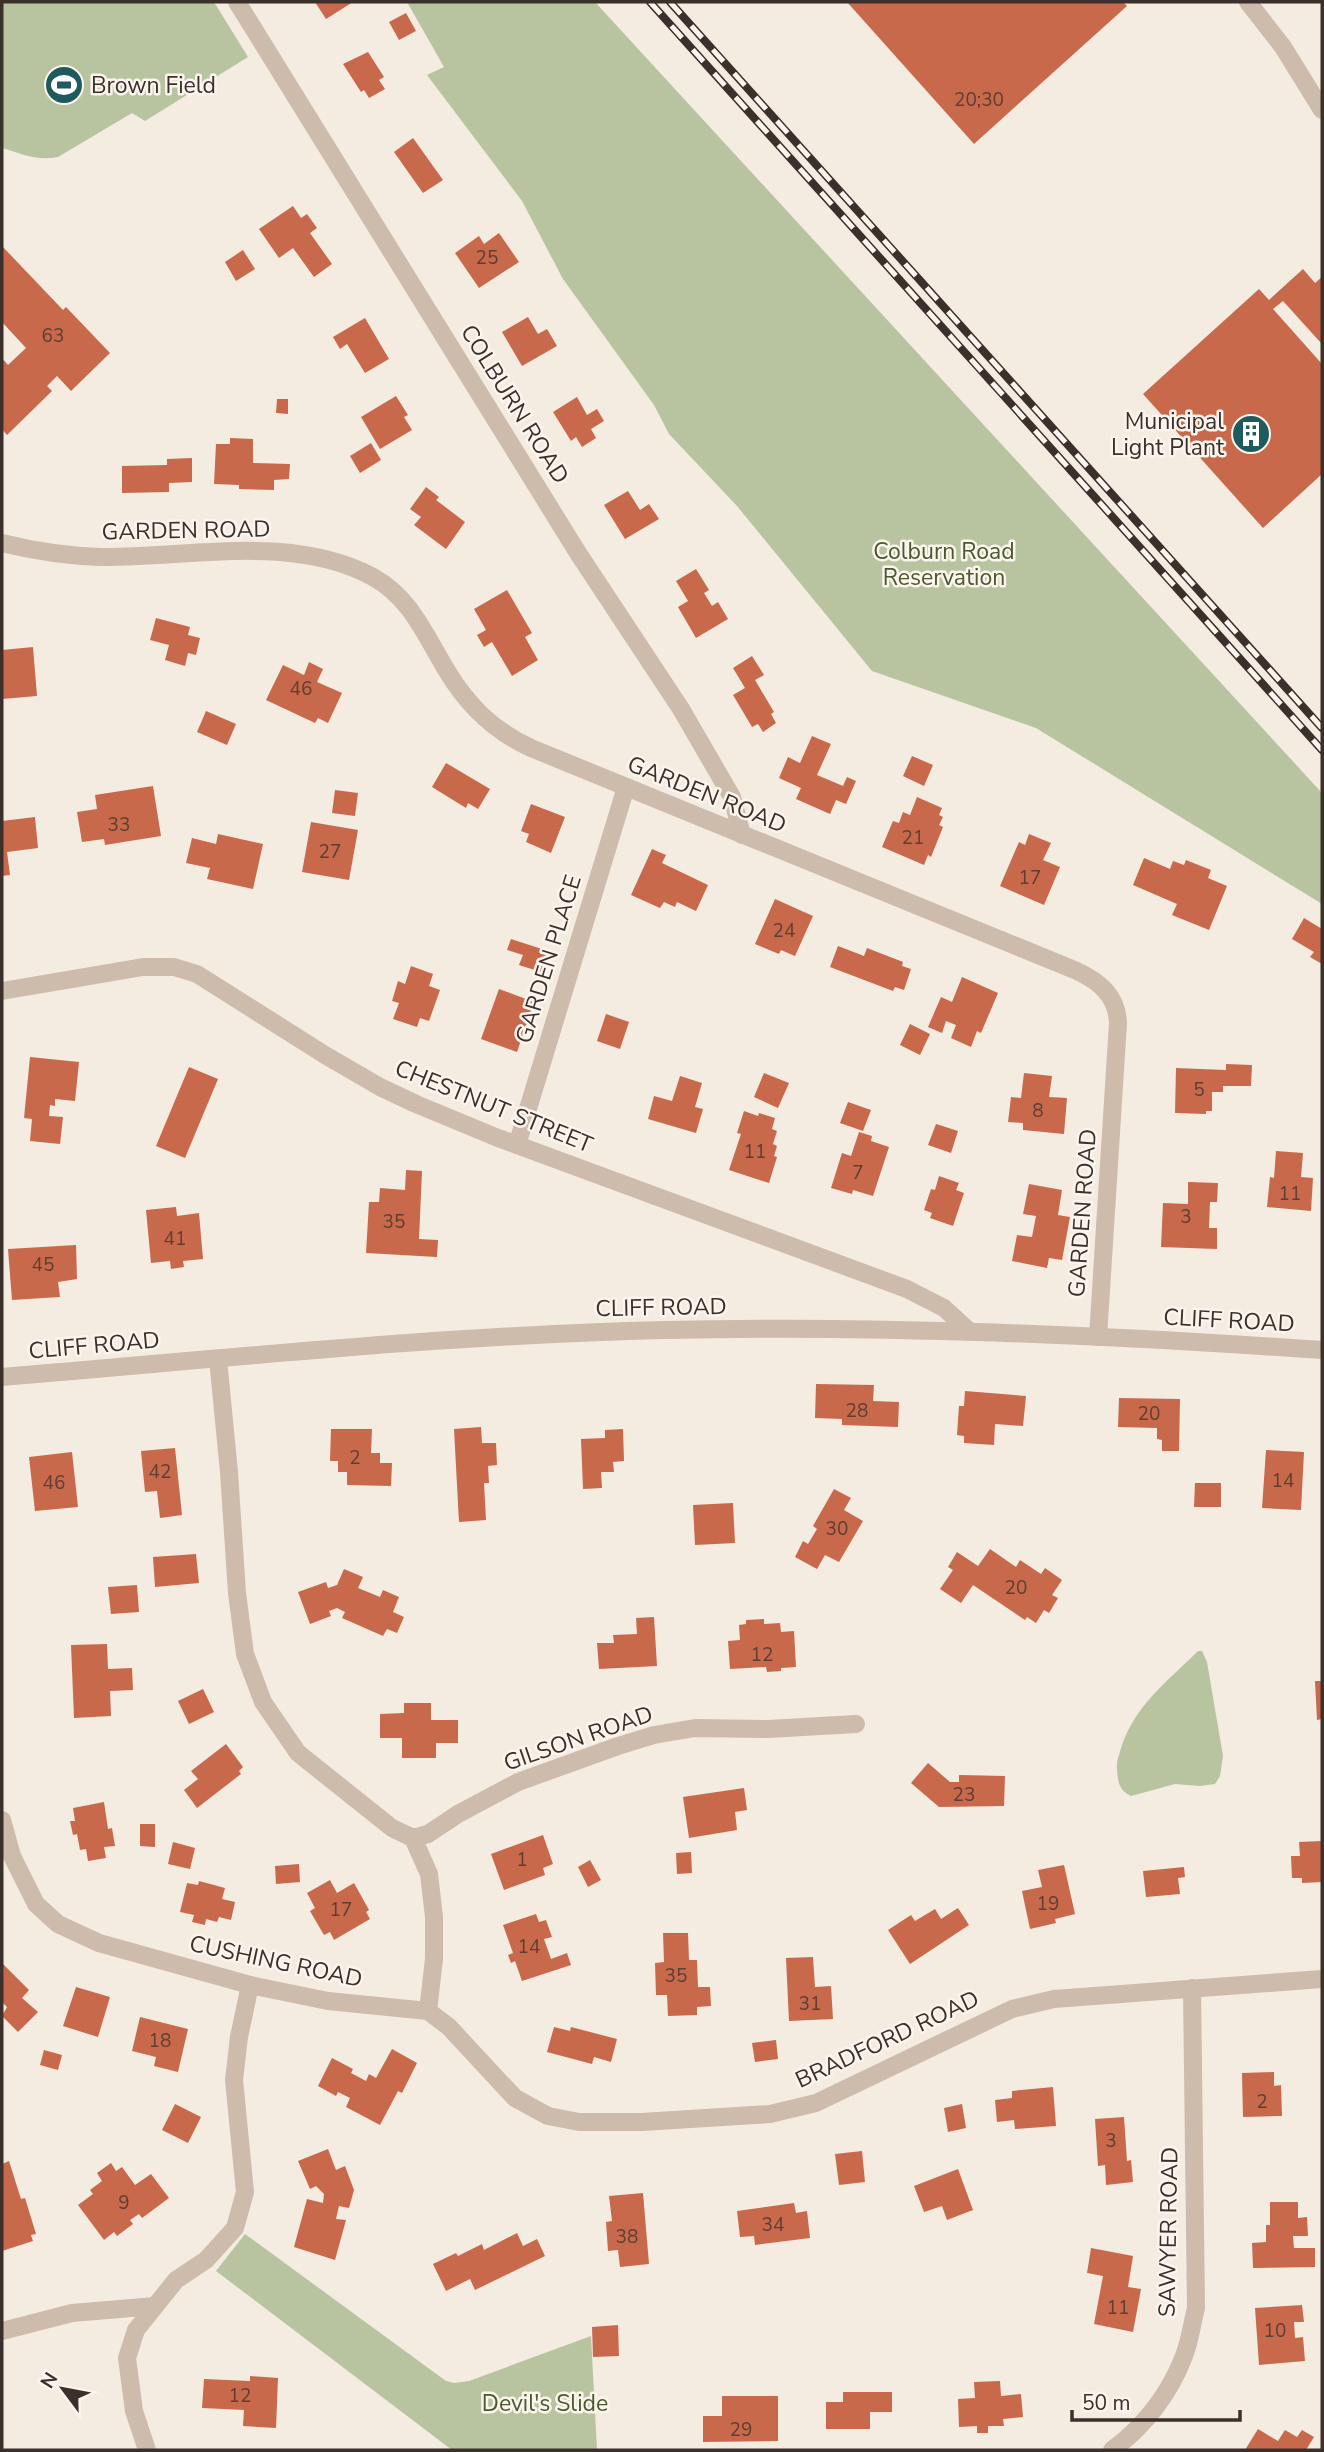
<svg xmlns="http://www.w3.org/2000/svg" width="1324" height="2452" font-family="'Nunito Sans',sans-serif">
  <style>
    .green { fill: #b8c4a0 }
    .building { fill: #c8694b }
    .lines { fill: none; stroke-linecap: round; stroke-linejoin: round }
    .minor { stroke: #cdbbac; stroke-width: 18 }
    .tertiary { stroke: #cdbbac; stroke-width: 18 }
    .rail-casing { stroke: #3b302b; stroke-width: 8 }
    .rail { stroke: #fbf5ee; stroke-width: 5; stroke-dasharray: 16; stroke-linecap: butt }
    .labels { text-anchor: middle; stroke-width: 5; stroke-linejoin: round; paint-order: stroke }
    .number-label { font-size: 19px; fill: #5e3e33 }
    .poi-label { font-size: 23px; fill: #3b302b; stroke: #fbf5ee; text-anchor: start }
    .street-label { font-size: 23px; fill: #3b302b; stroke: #fbf5ee }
    .park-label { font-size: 23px; fill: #4a5a2e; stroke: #fbf5ee }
  </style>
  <rect width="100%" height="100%" fill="#f4ebe1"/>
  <g class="green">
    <path d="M2 2H214L248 57 145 121 132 113 58 157C37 161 22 154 2 148Z"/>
    <polygon points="407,2 595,2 1322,793 1322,904 1036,728 872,671 737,506 669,434 654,405 563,279 522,201 427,75 444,67"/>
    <path d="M1198 1651H1202L1207 1662 1223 1756 1220 1776 1215 1784 1200 1786 1175 1784 1131 1796C1119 1790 1118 1783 1117 1769 1116 1762 1119 1756 1121 1748 1135 1705 1167 1682 1198 1651Z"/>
    <polygon points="245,2234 446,2381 454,2383 469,2381 591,2336 597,2450 452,2450 216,2271"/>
  </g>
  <g class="building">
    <polygon points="315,2 353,2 326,19"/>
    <polygon points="847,2 1123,2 1127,6 974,144"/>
    <polygon points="406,13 416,31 399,40 389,22"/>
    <polygon points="368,52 384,77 379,80 385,89 369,98 364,90 361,92 343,64"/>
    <polygon points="413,138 443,180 423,193 394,152"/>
    <polygon points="293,206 301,218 307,214 317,228 310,233 332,264 314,277 293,248 279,258 259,229"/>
    <polygon points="499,233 519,262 479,288 455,253 479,236 484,244"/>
    <polygon points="2,246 63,310 66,307 110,353 71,391 57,376 47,386 52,391 7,435 2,429 2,358 8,365 26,348 2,322"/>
    <polygon points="243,250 255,269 236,281 225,262"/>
    <polygon points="1303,269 1315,283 1322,277 1322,342 1321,343 1283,301 1273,309 1322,364 1322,474 1263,528 1143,394 1259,289 1269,300"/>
    <polygon points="528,317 538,334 547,329 557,346 522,366 502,332"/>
    <polygon points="365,318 389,359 365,373 347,344 340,349 333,337"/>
    <polygon points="396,396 408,415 404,417 412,430 380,449 361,417"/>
    <polygon points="577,397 587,415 597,409 604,421 591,429 596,438 582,447 576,437 571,441 553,412"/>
    <polygon points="277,399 288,399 288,414 276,413"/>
    <polygon points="230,438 253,439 253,463 290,464 289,479 274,480 274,490 239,489 239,485 214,484 216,444 230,444"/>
    <polygon points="371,443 381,460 360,473 350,456"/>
    <polygon points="192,458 192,482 169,483 169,492 122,493 122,466 167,465 167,459"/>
    <polygon points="426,487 439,497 436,500 465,522 446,549 414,525 421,517 410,509"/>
    <polygon points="628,491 640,510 649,504 659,519 625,539 604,505"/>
    <polygon points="696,569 709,590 704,593 712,606 718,602 728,619 696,638 678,607 688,601 676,581"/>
    <polygon points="507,590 532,633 525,637 538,660 512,676 492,642 484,647 477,635 486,630 474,609"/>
    <polygon points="156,618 190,627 188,635 200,638 196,655 188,653 185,666 165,660 169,645 150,640"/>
    <polygon points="33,647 37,696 2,699 2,650"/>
    <polygon points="752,656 764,675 755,680 774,712 771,714 776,723 763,732 758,724 752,727 733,695 745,688 733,668"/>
    <polygon points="309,662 323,669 317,682 342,693 328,723 318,718 315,723 266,700 283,665 304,675"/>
    <polygon points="206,711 236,724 227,745 197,732"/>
    <polygon points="812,736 831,744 817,775 843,786 847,777 856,781 846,804 836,800 830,814 796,799 801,788 779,778 788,757 800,763"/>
    <polygon points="912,756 933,765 924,786 903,776"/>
    <polygon points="446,763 490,789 478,809 468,803 466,808 432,787"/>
    <polygon points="153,786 161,836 105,845 104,839 82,842 77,812 97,809 95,795"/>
    <polygon points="335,790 358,793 355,816 332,813"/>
    <polygon points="917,797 942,808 939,815 943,817 939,825 943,827 931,857 928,855 924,865 882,847 893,821 899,823 903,812 910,815"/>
    <polygon points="531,804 565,817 551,853 526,842 529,834 521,831"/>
    <polygon points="35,817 38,848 7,852 10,875 2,876 2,821"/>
    <polygon points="311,822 358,830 349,880 302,872"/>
    <polygon points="218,834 263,844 253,889 207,879 210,868 186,863 192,838 216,844"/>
    <polygon points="1029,834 1051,843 1043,860 1060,867 1044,905 1000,886 1019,842 1025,845"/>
    <polygon points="652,849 666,855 662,863 708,885 696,911 677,902 675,907 664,902 660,908 631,895"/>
    <polygon points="1144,858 1170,869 1173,861 1184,865 1186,860 1211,870 1208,878 1227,886 1209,930 1172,915 1177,904 1133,885"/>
    <polygon points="775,899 813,916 795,956 781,950 779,954 755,944"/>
    <polygon points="1304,918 1322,929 1322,964 1310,957 1314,952 1292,939"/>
    <polygon points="511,939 551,952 544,973 519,965 523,955 507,950"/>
    <polygon points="838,946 864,956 867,948 903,962 902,966 911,969 904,990 895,987 893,991 830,967"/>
    <polygon points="411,966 433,974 429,986 440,990 429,1021 420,1018 417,1027 393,1019 399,1003 392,1001 398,981 405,984"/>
    <polygon points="962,977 998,993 981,1033 977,1031 971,1047 951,1038 956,1025 946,1021 942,1033 928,1027 941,997 952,1002"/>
    <polygon points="499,989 534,1002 517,1052 481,1039"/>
    <polygon points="606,1014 629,1022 620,1049 597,1041"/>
    <polygon points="910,1024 930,1034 920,1055 900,1045"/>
    <polygon points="30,1057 79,1062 75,1101 55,1099 55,1106 50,1105 49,1116 63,1117 60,1144 30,1141 32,1119 24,1118"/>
    <polygon points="1226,1064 1252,1065 1251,1086 1223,1086 1223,1092 1212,1092 1212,1111 1206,1111 1206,1114 1175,1113 1176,1068 1226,1070"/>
    <polygon points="189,1067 218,1079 185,1158 156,1146"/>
    <polygon points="764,1073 789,1083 778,1108 754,1097"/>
    <polygon points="1024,1073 1052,1076 1049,1097 1067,1098 1064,1134 1023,1130 1023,1123 1008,1122 1011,1097 1021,1098"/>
    <polygon points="680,1076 702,1083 695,1107 703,1109 696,1133 648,1119 654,1096 672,1101"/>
    <polygon points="848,1102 871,1110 863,1131 840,1123"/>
    <polygon points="744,1111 758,1116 759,1113 775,1118 772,1129 777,1131 773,1144 777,1146 774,1156 777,1157 769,1183 729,1170 741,1134 737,1133"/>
    <polygon points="936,1124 958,1131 951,1153 928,1145"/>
    <polygon points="859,1132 872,1136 871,1141 889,1147 873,1196 853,1190 852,1194 831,1188 842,1153 851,1156"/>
    <polygon points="1276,1151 1303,1153 1301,1177 1313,1178 1311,1211 1267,1207 1270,1177 1274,1178"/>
    <polygon points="406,1170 422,1171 419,1239 438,1240 437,1257 366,1253 369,1202 379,1202 380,1188 405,1190"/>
    <polygon points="939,1176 959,1183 956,1190 964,1193 953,1226 930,1218 932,1213 924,1210 931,1189 935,1190"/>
    <polygon points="1188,1182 1218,1183 1217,1202 1210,1202 1209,1228 1217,1228 1217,1249 1161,1247 1163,1203 1188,1204"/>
    <polygon points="1029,1184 1062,1190 1058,1215 1070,1217 1062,1260 1049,1258 1047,1268 1012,1261 1017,1235 1032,1237 1036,1216 1023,1214"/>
    <polygon points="176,1207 177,1216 199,1213 203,1259 183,1261 184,1267 171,1269 170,1261 151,1263 146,1210"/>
    <polygon points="76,1245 77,1279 58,1282 60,1297 12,1300 8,1249"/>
    <polygon points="816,1384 874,1385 873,1401 899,1402 898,1427 842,1425 842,1419 815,1418"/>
    <polygon points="965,1391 1026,1396 1023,1426 995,1424 994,1445 964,1443 964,1436 957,1435 959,1406 964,1406"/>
    <polygon points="1119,1398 1180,1399 1179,1451 1162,1451 1162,1440 1157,1439 1157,1428 1118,1427"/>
    <polygon points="481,1427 482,1443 496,1443 497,1465 488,1466 489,1483 484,1483 486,1520 459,1522 454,1429"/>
    <polygon points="331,1429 372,1429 371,1453 380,1453 380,1463 392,1463 391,1486 347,1485 347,1472 338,1472 338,1461 330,1461"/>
    <polygon points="623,1429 624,1461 613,1462 614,1472 601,1472 602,1488 583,1489 581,1439 605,1438 605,1430"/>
    <polygon points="175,1448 182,1515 160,1518 157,1491 145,1492 141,1451"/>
    <polygon points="1266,1450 1304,1452 1301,1510 1262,1508"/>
    <polygon points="72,1452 78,1507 35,1511 29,1457"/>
    <polygon points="1195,1483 1221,1483 1221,1507 1194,1507"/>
    <polygon points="834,1489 851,1498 844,1510 863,1521 839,1562 825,1555 817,1569 795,1557 803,1541 808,1544 817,1529 813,1526"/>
    <polygon points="733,1503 735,1543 695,1545 693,1505"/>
    <polygon points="990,1549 1016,1567 1020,1560 1041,1574 1045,1568 1062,1580 1052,1595 1058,1598 1049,1613 1044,1610 1036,1623 1027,1617 1025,1620 973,1585 961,1603 940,1589 953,1570 948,1567 957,1552 978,1566"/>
    <polygon points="196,1554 199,1583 155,1587 153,1557"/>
    <polygon points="344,1569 363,1577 358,1588 380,1597 383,1590 399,1597 393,1612 404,1617 397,1633 387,1629 383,1636 342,1618 345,1612 337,1608 329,1611 331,1616 310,1624 298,1592 326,1582 328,1588 337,1585"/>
    <polygon points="137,1585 139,1612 111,1614 108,1587"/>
    <polygon points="654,1617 657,1666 599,1669 597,1643 614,1643 613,1635 637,1634 636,1618"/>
    <polygon points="764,1619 764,1624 780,1623 781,1632 794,1631 796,1667 781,1668 781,1671 767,1672 766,1667 730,1669 728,1641 740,1640 739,1625 746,1624 746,1620"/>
    <polygon points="107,1644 108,1669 132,1668 133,1690 110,1691 111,1716 74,1718 71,1645"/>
    <polygon points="1315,1681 1322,1681 1322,1719 1317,1720"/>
    <polygon points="203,1689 214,1712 189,1724 178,1701"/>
    <polygon points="404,1703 431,1703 431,1720 458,1720 458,1743 436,1743 436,1758 402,1758 402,1738 380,1738 380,1714 404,1713"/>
    <polygon points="226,1744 243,1767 239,1771 241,1774 197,1808 184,1790 198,1779 191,1771"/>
    <polygon points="928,1763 950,1782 959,1782 959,1775 1005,1776 1004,1806 939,1807 911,1783"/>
    <polygon points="744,1788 747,1810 735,1812 737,1830 689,1838 683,1797"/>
    <polygon points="104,1802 108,1829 112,1828 115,1846 104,1847 106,1858 88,1861 86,1849 80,1850 77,1834 73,1835 70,1821 75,1821 73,1808"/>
    <polygon points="140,1824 155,1824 155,1847 140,1846"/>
    <polygon points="543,1835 553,1864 543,1868 545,1875 504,1890 491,1854"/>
    <polygon points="1322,1841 1322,1882 1302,1883 1302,1878 1292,1878 1291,1856 1300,1856 1299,1842"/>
    <polygon points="173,1842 195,1848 190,1869 168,1864"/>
    <polygon points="691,1852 692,1873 677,1874 676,1853"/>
    <polygon points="590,1860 601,1880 588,1887 578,1867"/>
    <polygon points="299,1864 300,1882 276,1884 275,1866"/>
    <polygon points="1064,1865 1075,1914 1055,1919 1056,1923 1030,1929 1022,1891 1042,1887 1038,1870"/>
    <polygon points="1184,1867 1185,1877 1178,1878 1180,1894 1146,1897 1143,1871"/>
    <polygon points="330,1880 337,1893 354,1883 369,1910 366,1912 370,1919 334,1940 330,1932 324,1935 310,1911 315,1908 307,1893"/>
    <polygon points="199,1881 225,1888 222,1899 235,1902 231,1920 219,1917 217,1922 206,1919 205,1925 192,1922 194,1915 180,1912 187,1883 198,1885"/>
    <polygon points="958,1908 969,1925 910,1964 888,1930 911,1915 915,1921 935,1909 941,1919"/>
    <polygon points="536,1914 539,1922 546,1920 552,1937 544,1939 551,1959 567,1953 571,1965 522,1981 515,1961 511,1963 508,1955 513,1953 503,1925"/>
    <polygon points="663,1933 688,1933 689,1960 697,1960 698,1987 710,1987 711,2006 697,2007 697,2015 668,2016 667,1995 656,1995 655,1963 664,1962"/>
    <polygon points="813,1957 815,1987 831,1986 833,2019 789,2021 786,1958"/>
    <polygon points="2,1963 29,1990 22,1998 38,2012 18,2032 2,2016 7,2007 2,2002"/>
    <polygon points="76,1987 110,1997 98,2037 63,2026"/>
    <polygon points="140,2017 188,2029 178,2072 154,2066 156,2057 132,2051"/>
    <polygon points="554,2027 570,2031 571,2027 617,2039 611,2062 594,2057 592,2064 547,2052"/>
    <polygon points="776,2040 778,2059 755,2062 752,2043"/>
    <polygon points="392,2049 417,2063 402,2093 398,2091 380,2125 346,2107 350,2098 338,2092 336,2096 318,2086 332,2058 353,2069 351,2073 366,2081 369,2074 376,2078"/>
    <polygon points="44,2050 62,2055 58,2070 40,2065"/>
    <polygon points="1274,2072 1274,2086 1281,2085 1282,2116 1243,2117 1242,2073"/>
    <polygon points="1053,2087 1056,2126 1015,2129 1014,2120 997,2122 995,2100 1012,2098 1012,2091"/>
    <polygon points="175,2104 201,2117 188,2143 162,2130"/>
    <polygon points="962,2104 966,2128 948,2132 944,2108"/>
    <polygon points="1124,2117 1127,2161 1131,2160 1133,2182 1106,2185 1105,2165 1098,2166 1095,2119"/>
    <polygon points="328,2149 336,2170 345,2166 354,2190 349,2208 339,2206 336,2219 346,2220 335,2260 294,2247 307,2199 323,2203 324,2194 316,2186 310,2189 298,2161"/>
    <polygon points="862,2151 865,2182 839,2185 835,2154"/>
    <polygon points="9,2161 21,2199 25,2198 36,2234 31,2235 33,2241 2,2251 2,2164"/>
    <polygon points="111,2163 116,2171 122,2167 135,2185 151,2174 169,2198 142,2218 139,2214 130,2220 133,2224 117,2236 114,2232 104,2240 78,2205 93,2194 90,2190 102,2181 97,2173"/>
    <polygon points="958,2169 973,2210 947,2220 942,2206 924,2212 914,2186"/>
    <polygon points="643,2193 649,2264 620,2267 618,2250 608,2251 606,2222 612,2221 609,2196"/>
    <polygon points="1270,2202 1298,2202 1298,2218 1307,2217 1308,2236 1293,2236 1294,2248 1315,2248 1315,2267 1253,2268 1252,2243 1266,2242 1266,2225 1270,2225"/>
    <polygon points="794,2203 796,2213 807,2211 810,2238 755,2245 754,2236 740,2237 737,2211"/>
    <polygon points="517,2233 523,2246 537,2239 545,2256 475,2290 470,2279 446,2291 433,2264 456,2253 458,2256 482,2244 484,2250"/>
    <polygon points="1091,2248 1133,2256 1128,2287 1141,2289 1133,2332 1094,2324 1103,2276 1087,2273"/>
    <polygon points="1302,2305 1304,2322 1294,2322 1295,2338 1303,2337 1305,2361 1259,2365 1255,2308"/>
    <polygon points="618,2325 619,2356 593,2357 592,2327"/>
    <polygon points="250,2376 278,2378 276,2428 243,2426 244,2410 202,2408 204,2379 250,2381"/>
    <polygon points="1000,2381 1001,2396 1021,2394 1023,2417 1003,2419 1004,2426 988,2426 988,2433 977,2433 977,2426 959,2427 958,2399 975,2398 974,2382"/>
    <polygon points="843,2392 892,2392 892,2412 870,2412 870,2429 826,2429 826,2402 843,2402"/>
    <polygon points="722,2396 778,2396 778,2441 703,2442 703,2416 722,2416"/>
    <polygon points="1258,2429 1278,2441 1285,2430 1297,2437 1302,2430 1314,2437 1306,2450 1245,2450"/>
  </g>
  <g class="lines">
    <g class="minor">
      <polyline points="237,2 578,553 681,709 732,797 742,835"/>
      <polyline points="1248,2 1283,47 1322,110"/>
      <path d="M2 543C34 551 68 556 101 557 189 558 291 533 373 577 411 598 425 635 447 671 468 706 494 731 531 748L1077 971C1100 982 1117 996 1118 1023L1098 1337"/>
      <polyline points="2,991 143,967 174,967 197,974 325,1055 380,1087 416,1104 498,1138 907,1289 944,1308 969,1331"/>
      <polyline points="517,1145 626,787"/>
      <polyline points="2,1820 12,1856 36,1904 58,1924 99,1943 250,1985 328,2001 428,2011 434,1959 434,1917 429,1874 413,1838 392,1828 298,1753 263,1702 245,1654 237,1593 229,1472 218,1359"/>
      <polyline points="413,1838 428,1834 458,1814 518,1782 618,1746 654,1735 695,1728 768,1729 856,1724"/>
      <polyline points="428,2011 449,2027 515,2098 548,2116 579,2122 642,2122 770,2114 816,2103 1012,2009 1054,1999 1322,1979"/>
      <polyline points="2,2331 72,2313 155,2306"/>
      <polyline points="147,2450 134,2411 127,2358 136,2330 176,2280 206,2260 235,2228 245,2192 234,2080 239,2037 250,1985"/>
      <path d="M1112 2450C1144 2427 1170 2393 1184 2356 1190 2341 1192 2323 1196 2308L1192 1988"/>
    </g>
    <path class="tertiary" d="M2 1377C222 1359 443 1335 665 1330 884 1325 1103 1335 1322 1350"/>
    <defs>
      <g id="rail">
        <polyline points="650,2 1322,750"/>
        <polyline points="670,2 1322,728"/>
      </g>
    </defs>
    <use href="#rail" class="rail-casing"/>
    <use href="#rail" class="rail"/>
  </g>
  <defs>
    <symbol id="stadium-disc" viewBox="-11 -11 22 22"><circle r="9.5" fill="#1f5a5e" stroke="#fbf5ee"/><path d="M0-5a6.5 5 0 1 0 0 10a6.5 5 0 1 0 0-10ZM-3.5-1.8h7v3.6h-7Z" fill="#fff"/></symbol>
    <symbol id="building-disc" viewBox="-11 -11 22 22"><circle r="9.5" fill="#1f5a5e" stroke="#fbf5ee"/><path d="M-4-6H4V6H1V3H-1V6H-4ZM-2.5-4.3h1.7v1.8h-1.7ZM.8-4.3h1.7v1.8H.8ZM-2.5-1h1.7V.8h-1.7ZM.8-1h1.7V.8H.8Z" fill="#fff"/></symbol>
  </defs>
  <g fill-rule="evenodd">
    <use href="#stadium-disc" x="42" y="63" width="44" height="44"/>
    <use href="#building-disc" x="1229" y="412" width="44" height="44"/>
  </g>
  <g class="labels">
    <g class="number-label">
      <text x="979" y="106">20;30</text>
      <text x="487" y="264">25</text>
      <text x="53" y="342">63</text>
      <text x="301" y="695">46</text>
      <text x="119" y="831">33</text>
      <text x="913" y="844">21</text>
      <text x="330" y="858">27</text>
      <text x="1030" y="884">17</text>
      <text x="784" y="937">24</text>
      <text x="1199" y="1096">5</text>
      <text x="1038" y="1117">8</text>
      <text x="755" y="1158">11</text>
      <text x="858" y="1179">7</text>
      <text x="1290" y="1200">11</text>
      <text x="1186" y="1223">3</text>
      <text x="394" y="1228">35</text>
      <text x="175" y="1245">41</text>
      <text x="43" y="1271">45</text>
      <text x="857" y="1417">28</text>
      <text x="1149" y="1420">20</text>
      <text x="355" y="1464">2</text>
      <text x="160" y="1478">42</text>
      <text x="1283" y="1487">14</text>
      <text x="54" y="1489">46</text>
      <text x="837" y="1535">30</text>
      <text x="1016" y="1594">20</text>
      <text x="762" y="1661">12</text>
      <text x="964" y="1801">23</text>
      <text x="522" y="1866">1</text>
      <text x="1048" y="1910">19</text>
      <text x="341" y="1916">17</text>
      <text x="529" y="1953">14</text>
      <text x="676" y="1982">35</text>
      <text x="810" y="2010">31</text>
      <text x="160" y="2047">18</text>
      <text x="1262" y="2108">2</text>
      <text x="1111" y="2147">3</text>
      <text x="124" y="2209">9</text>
      <text x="773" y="2231">34</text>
      <text x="627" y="2243">38</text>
      <text x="1118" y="2314">11</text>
      <text x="1275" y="2337">10</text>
      <text x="240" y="2402">12</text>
      <text x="741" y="2436">29</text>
    </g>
    <g class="poi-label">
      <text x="91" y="93">Brown Field</text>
      <text x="1224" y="429" text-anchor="end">Municipal<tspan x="1224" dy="26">Light Plant</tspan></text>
    </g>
    <g class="street-label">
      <text transform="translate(515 404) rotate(58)" y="8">COLBURN ROAD</text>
      <text transform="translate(186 530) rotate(-1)" y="8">GARDEN ROAD</text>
      <text transform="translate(707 794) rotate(22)" y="8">GARDEN ROAD</text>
      <text transform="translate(548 959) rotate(-73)" y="8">GARDEN PLACE</text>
      <text transform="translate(494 1106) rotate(22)" y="8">CHESTNUT STREET</text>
      <text transform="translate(1082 1213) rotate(-86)" y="8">GARDEN ROAD</text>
      <text transform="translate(661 1307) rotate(-1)" y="8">CLIFF ROAD</text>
      <text transform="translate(1229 1320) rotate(3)" y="8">CLIFF ROAD</text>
      <text transform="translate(94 1345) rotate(-5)" y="8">CLIFF ROAD</text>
      <text transform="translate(578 1738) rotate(-19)" y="8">GILSON ROAD</text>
      <text transform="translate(276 1961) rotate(12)" y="8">CUSHING ROAD</text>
      <text transform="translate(887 2039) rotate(-25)" y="8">BRADFORD ROAD</text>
      <text transform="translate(1168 2232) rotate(-89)" y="8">SAWYER ROAD</text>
    </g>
    <g class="park-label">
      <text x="944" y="559">Colburn Road<tspan x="944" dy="26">Reservation</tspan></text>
      <text x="545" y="2411">Devil's Slide</text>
    </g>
  </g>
  <rect width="1324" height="2452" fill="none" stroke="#3b302b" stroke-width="7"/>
  <g transform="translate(63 2389) rotate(302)" stroke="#fbf5ee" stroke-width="5" paint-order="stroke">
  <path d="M0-5L12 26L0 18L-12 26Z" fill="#3b302b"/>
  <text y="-10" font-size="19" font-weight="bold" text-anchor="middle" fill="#3b302b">N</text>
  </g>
  <path d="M1072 2410v10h168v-10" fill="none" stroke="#3b302b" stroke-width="3.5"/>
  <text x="1082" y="2410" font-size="21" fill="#3b302b" stroke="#fbf5ee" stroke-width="5" paint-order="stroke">50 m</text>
</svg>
